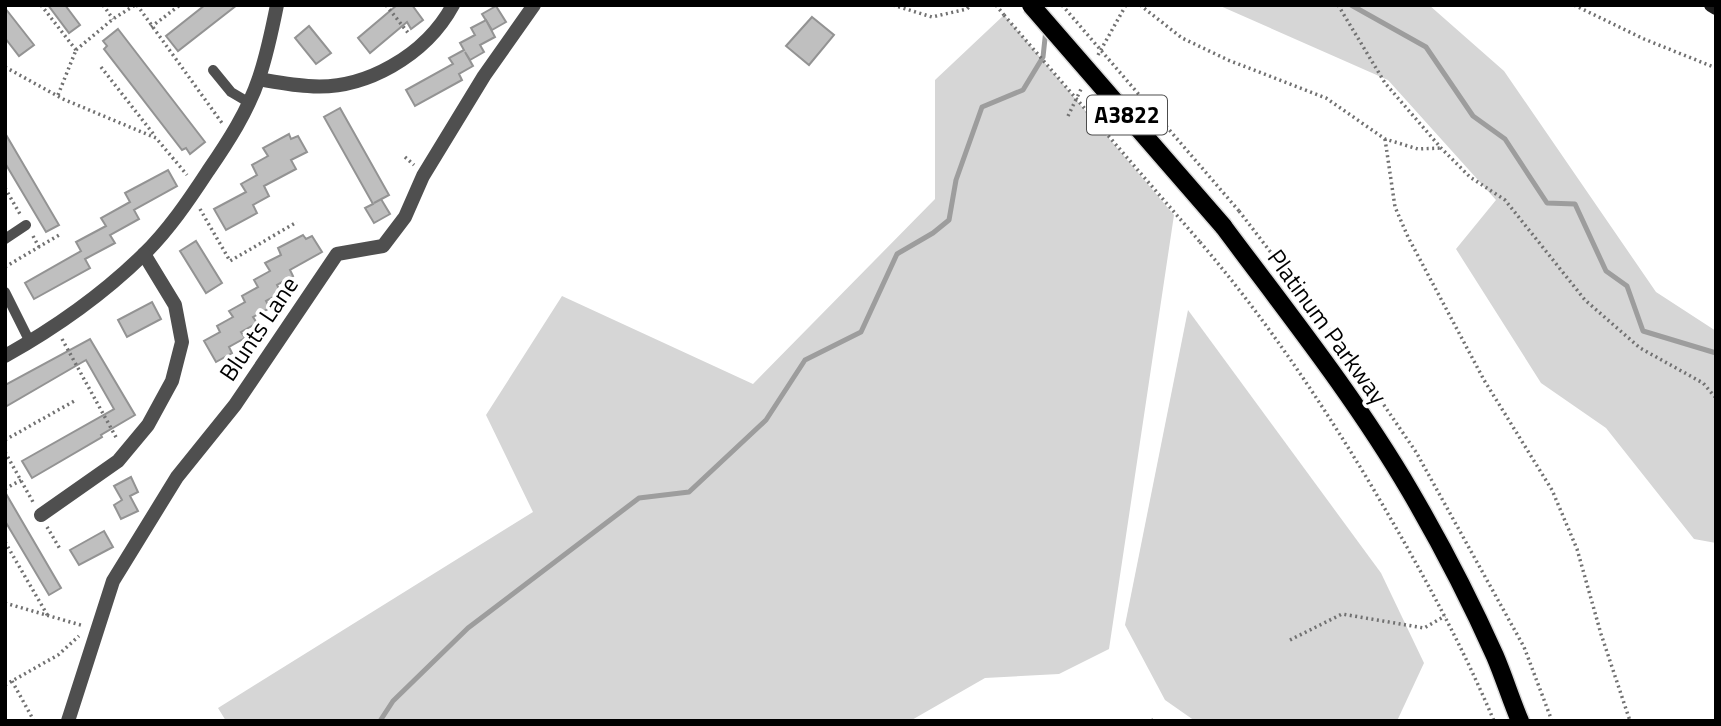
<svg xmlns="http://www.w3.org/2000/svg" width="1721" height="726" font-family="'Titillium Web',sans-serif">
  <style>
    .green { fill: #d6d6d6 }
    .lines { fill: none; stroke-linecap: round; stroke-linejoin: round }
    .stream { stroke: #9d9d9d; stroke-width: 5 }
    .building { fill: #bfbfbf; stroke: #939393; stroke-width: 2 }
    .primary-casing { stroke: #dbdbdb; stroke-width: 21 }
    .path { stroke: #717171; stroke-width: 3.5; stroke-dasharray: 2 3.5; stroke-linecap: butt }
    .lane { stroke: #4f4f4f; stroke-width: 10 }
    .street { stroke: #4f4f4f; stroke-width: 14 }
    .secondary { stroke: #1c1c1c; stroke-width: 14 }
    .primary { stroke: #000; stroke-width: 18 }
    .primary-bridge-casing { stroke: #dbdbdb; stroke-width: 21; stroke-linecap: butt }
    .path-bridge { stroke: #717171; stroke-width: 3.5; stroke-dasharray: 2 3.5; stroke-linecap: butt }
    .primary-bridge { stroke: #000; stroke-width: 18 }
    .labels { text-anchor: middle; stroke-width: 7; stroke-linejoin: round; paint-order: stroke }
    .shield { fill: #fff; stroke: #4c4c4c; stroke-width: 2 }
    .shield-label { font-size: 23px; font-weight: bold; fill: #000 }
    .street-label { font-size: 24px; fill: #000; stroke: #fff }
  </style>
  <rect width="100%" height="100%" fill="#fff"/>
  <g class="green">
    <polygon points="1218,5 1429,5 1504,71 1656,292 1716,331 1716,543 1694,539 1606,428 1541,383 1456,249 1496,200 1388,80"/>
    <polygon points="1004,15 1174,215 1109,649 1059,674 985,678 910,721 226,721 218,708 533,512 486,415 562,296 753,384 935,199 935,80"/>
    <polygon points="1188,310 1381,573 1424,663 1397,721 1195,721 1165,700 1125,625"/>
  </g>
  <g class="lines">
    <g class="stream">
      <polyline points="1351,5 1426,47 1473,116 1505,139 1547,203 1575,204 1606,271 1627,286 1643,331 1716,353"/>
      <polyline points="380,721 393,701 468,628 639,498 689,492 766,420 805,360 861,332 897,254 933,233 949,220 956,180 982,107 1023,90 1043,57 1046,29"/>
    </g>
  </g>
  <g class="building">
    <polygon points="48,5 65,5 80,25 69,33"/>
    <polygon points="205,5 237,5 178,51 166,36"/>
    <polygon points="397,5 412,5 423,20 411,29 407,22 370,53 358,38"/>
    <polygon points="496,6 506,22 492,30 482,14"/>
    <polygon points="5,8 34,45 19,56 5,38"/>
    <polygon points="812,17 834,35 809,65 786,46"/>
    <polygon points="486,20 495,37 480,45 484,52 470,60 465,52 473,66 459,74 462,80 415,106 406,90 453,64 449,58 464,50 460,43 475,35 471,28"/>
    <polygon points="309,26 331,53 316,64 295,38"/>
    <polygon points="118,29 205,142 190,154 186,148 182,150 104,49 107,46 103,41"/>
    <polygon points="340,108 389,195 374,203 381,199 390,214 374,223 365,208 373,204 324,117"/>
    <polygon points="5,133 59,225 46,232 5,163"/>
    <polygon points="289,134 291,139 298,136 307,152 291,160 296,169 264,186 269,196 253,205 257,213 226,230 214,209 246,192 241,184 257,175 252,165 268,156 263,148"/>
    <polygon points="168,170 177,186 134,210 139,219 110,235 115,243 85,259 90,268 34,299 25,283 81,251 76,242 106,226 101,218 130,202 125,193"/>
    <polygon points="303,235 306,239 312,236 322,252 290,270 293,276 277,285 281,293 266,301 270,308 253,317 257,323 241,332 245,338 229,347 232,353 216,362 204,341 220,332 217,326 233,317 229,311 245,302 242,296 258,287 254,280 270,271 265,263 281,255 278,248"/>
    <polygon points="196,241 222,283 206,293 180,251"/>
    <polygon points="152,302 161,319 127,337 118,320"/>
    <polygon points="90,339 135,415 101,435 102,437 32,478 22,461 114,409 86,360 5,407 5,385"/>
    <polygon points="131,477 138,492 130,496 138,511 121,519 114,505 122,500 114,486"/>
    <polygon points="5,492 61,588 49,595 5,521"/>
    <polygon points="104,531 113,547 79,565 70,550"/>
  </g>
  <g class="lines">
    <defs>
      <path id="primary" d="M1223 226C1287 312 1355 397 1410 491 1441 544 1470 600 1495 656 1504 677 1511 700 1520 721"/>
    </defs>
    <use href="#primary" class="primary-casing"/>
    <g class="path">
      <polyline points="41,5 76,50"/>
      <polyline points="103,5 113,19"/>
      <polyline points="137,5 222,123"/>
      <polyline points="386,5 409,34"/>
      <polyline points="893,5 932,17 967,9 971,5"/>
      <polyline points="996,5 1004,15"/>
      <polyline points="1140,5 1182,38 1228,60 1326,98 1385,139 1418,149 1441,148"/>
      <polyline points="1338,5 1385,83 1441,148 1470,177 1505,200 1585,300 1640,348 1703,383 1716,398"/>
      <polyline points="1574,5 1644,39 1716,68"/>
      <polyline points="151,27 180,5"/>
      <polyline points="76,50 113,19 135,5"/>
      <polyline points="1098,55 1126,5"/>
      <polyline points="5,67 63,99 156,138 187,175"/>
      <polyline points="101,67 155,136"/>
      <polyline points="58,95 76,50"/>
      <polyline points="1068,116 1082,87"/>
      <polyline points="1385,139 1395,207 1408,237 1484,380 1552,490 1577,549 1601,634 1630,721"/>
      <polyline points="405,157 414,165"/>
      <polyline points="5,188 20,214"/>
      <polyline points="200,209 230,261 297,222"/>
      <polyline points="1239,211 1349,354 1416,452 1524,647 1552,721"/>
      <polyline points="33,236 39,247"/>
      <path d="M1200 242C1266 319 1322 403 1374 490 1418 565 1460 640 1494 721"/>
      <polyline points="5,267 59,235"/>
      <polyline points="62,339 117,439"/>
      <polyline points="5,440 76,400"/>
      <polyline points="5,452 33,502"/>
      <polyline points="5,489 21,480"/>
      <polyline points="47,527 60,549"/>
      <polyline points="5,542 48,616"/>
      <polyline points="5,603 84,626"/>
      <polyline points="1290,640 1342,614 1424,628 1445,616"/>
      <polyline points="12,681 34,721"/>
      <polyline points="5,685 58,655 79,636"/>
      <polyline points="1152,721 1154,719"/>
    </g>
    <g class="lane">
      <polyline points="213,70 231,92 248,102"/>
      <polyline points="5,239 26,225"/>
      <polyline points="5,292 30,342"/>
    </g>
    <g class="street">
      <path d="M259 79C275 82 291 85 308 86 365 91 426 55 453 5"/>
      <path d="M5 356C55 328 102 295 143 255 168 231 189 200 208 171 228 142 248 111 259 78 267 54 272 30 277 5"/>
      <polyline points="41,515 118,461 148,425 172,381 182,342 175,305 144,254"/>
      <polyline points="68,721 113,581 177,477 235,405 337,254 383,246 405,217 423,176 484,76 534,5"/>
    </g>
    <polyline class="secondary" points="1711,5 1716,8"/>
    <use href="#primary" class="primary"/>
    <defs>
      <polyline id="primary-bridge" points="1031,5 1223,226"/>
    </defs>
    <use href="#primary-bridge" class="primary-bridge-casing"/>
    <g class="path-bridge">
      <polyline points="1062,5 1239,211"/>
      <polyline points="1004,15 1200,242"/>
    </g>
    <use href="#primary-bridge" class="primary-bridge"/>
  </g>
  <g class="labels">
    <rect class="shield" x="1087" y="95.5" width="80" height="39" rx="5"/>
    <g class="shield-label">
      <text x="1127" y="123">A3822</text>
    </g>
    <g class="street-label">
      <text transform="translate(1327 327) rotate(54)" y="8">Platinum Parkway</text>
      <text transform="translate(259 329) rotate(-56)" y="8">Blunts Lane</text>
    </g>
  </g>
  <rect width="1721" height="726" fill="none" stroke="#000000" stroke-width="14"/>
</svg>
